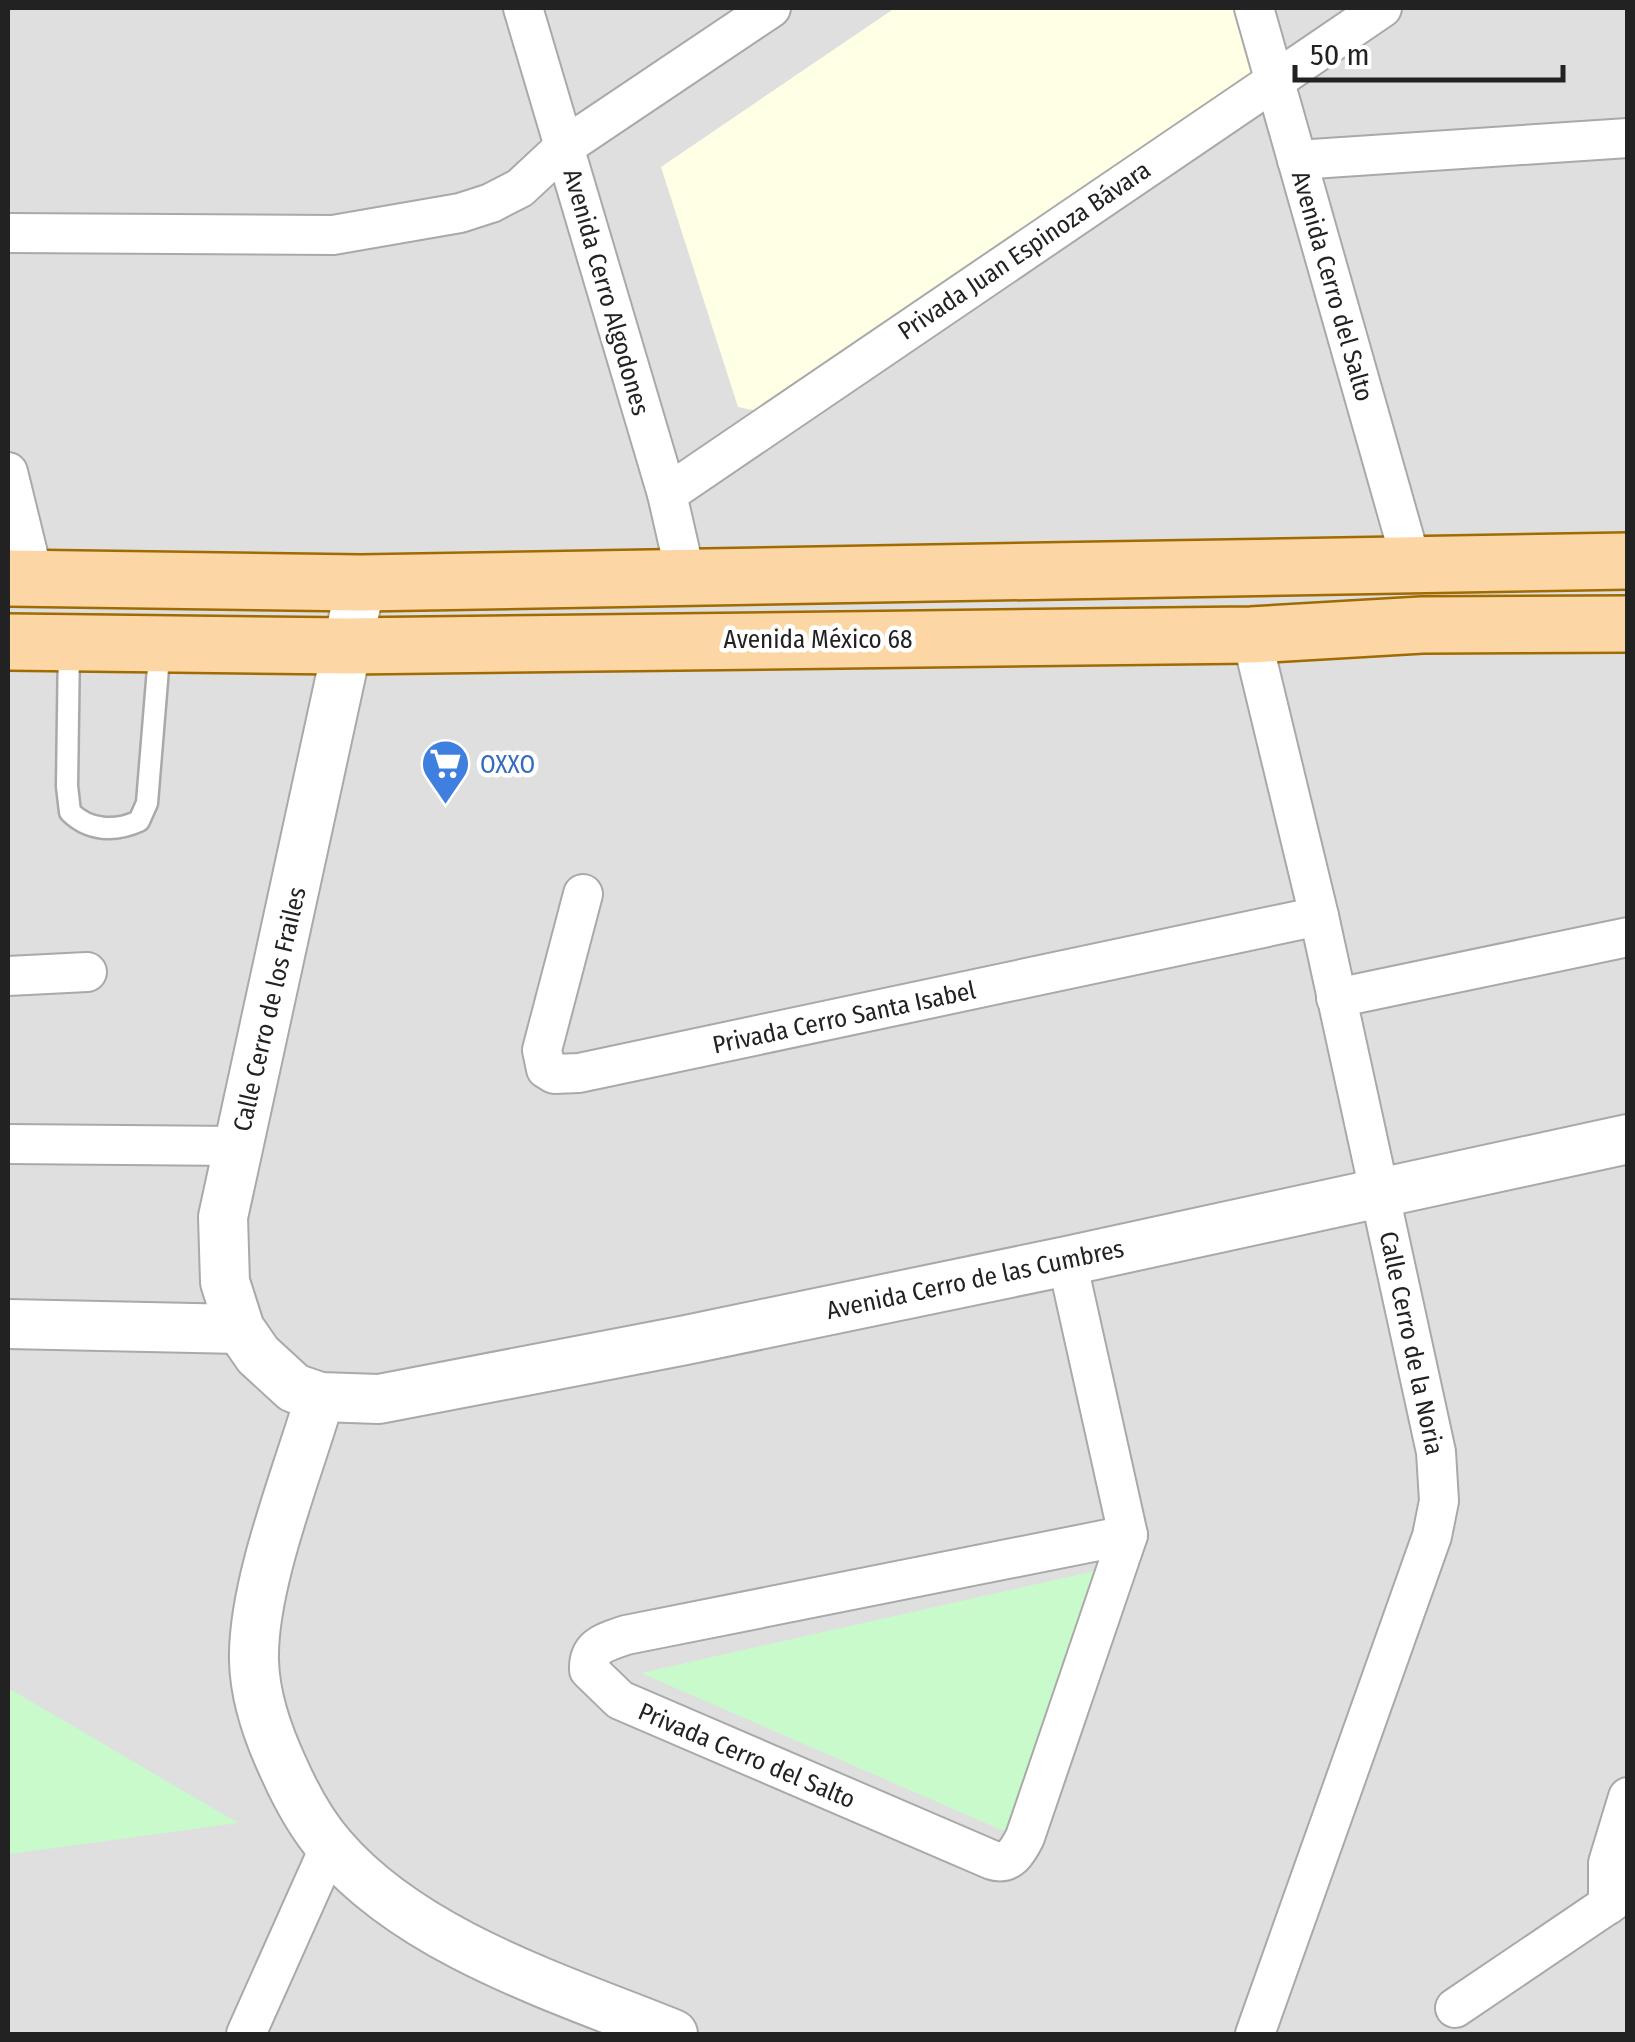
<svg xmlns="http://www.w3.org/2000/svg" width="1635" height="2042" font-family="'Fira Sans Condensed',sans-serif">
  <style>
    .residential { fill: #e0dfdf }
    .education { fill: #ffffe5 }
    .park { fill: #c8facc }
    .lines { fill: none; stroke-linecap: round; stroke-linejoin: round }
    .service-casing { stroke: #a9a9a9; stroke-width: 25 }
    .minor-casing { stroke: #a9a9a9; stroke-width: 42 }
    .tertiary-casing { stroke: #a9a9a9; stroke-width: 52 }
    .primary-casing { stroke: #a06b00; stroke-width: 60 }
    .service { stroke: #fff; stroke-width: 20 }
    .minor { stroke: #fff; stroke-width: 38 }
    .tertiary { stroke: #fff; stroke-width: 48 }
    .primary { stroke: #fcd6a4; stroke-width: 55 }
    .labels { text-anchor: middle; stroke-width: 9; stroke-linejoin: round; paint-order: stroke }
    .street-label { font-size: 25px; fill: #222; stroke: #fff }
    .shop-label { font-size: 25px; fill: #366cbe; stroke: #fff; text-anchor: start }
  </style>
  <rect width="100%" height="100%" fill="#f2efe9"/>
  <rect class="residential" x="8" y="8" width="1619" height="2026"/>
  <polygon class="education" points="895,8 1244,8 1262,71 762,412 738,407 661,167"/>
  <g class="park">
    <polygon points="1099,1570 1013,1835 641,1673"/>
    <polygon points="8,1688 238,1823 10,1854"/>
  </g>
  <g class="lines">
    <defs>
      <path id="service" d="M69 645 67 786 70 812C89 831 115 832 139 821L147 803 160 644"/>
      <g id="minor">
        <polyline points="523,8 667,494 686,577"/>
        <polyline points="1254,8 1412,565"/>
        <polyline points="1297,160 1628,138"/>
        <polyline points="8,233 333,235 460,213 491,203 520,188 564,147 771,8"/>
        <polyline points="8,472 34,578"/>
        <polyline points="667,494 1382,8"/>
        <polyline points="1251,635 1319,916 1436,1452 1439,1501 1432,1536 1255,2034"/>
        <polyline points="583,894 542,1050 546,1069 554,1074 579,1073 1319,916"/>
        <polyline points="8,976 87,972"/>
        <polyline points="1336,998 1628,937"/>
        <polyline points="8,1144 238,1146"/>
        <polyline points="1067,1261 1128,1535"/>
        <path d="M1128 1535 1025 1837C1018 1851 1010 1866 992 1860L620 1700 589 1670C588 1645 606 1642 626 1635Z"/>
        <polyline points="1608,1905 1608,1863 1628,1797"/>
        <polyline points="1455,2008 1628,1891"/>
        <polyline points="246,2034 330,1846"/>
      </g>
      <g id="tertiary">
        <polyline points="361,583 223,1217 225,1282 240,1329 258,1355 294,1388 320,1397 379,1399 686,1340 1067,1261 1628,1139"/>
        <polyline points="8,1324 240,1329"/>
        <path d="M320 1397C298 1472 252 1585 254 1661 255 1699 268 1735 284 1769 296 1796 312 1825 331 1847 413 1943 559 1988 673 2034"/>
      </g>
      <g id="primary">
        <polyline points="8,578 361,583 1628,561"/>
        <polyline points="8,642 348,646 1251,635 1422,625 1628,624"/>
      </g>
    </defs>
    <use href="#service" class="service-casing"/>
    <use href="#minor" class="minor-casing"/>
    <use href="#tertiary" class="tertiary-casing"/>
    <use href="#primary" class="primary-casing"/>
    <use href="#service" class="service"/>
    <use href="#minor" class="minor"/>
    <use href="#tertiary" class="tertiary"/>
    <use href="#primary" class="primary"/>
  </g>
  <defs>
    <symbol id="supermarket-pin" viewBox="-11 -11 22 30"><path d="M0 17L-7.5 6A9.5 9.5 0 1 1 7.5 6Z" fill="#3f7fe0" stroke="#fff"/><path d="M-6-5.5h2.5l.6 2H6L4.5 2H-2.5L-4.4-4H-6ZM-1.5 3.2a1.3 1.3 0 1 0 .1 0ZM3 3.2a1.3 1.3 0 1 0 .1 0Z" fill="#fff"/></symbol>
  </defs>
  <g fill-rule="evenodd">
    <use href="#supermarket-pin" x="418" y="736" width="55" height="75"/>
  </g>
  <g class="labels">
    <g class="street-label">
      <text transform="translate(1024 250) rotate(-34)" y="9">Privada Juan Espinoza Bávara</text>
      <text transform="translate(1333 286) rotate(74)" y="9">Avenida Cerro del Salto</text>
      <text transform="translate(607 292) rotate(74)" y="9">Avenida Cerro Algodones</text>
      <text x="818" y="648">Avenida México 68</text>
      <text transform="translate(269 1009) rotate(-77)" y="9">Calle Cerro de los Frailes</text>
      <text transform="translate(844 1017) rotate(-12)" y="9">Privada Cerro Santa Isabel</text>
      <text transform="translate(975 1279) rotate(-12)" y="9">Avenida Cerro de las Cumbres</text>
      <text transform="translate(1412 1343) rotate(78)" y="9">Calle Cerro de la Noria</text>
      <text transform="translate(747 1755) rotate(23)" y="9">Privada Cerro del Salto</text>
    </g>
    <g class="shop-label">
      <text x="480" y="773">OXXO</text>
    </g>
  </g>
  <rect width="1635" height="2042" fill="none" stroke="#222222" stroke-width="20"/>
  <path d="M1295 65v15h268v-15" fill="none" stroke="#222222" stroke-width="5"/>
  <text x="1310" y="65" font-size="30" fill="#222222" stroke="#ffffff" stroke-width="8" paint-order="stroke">50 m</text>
</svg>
